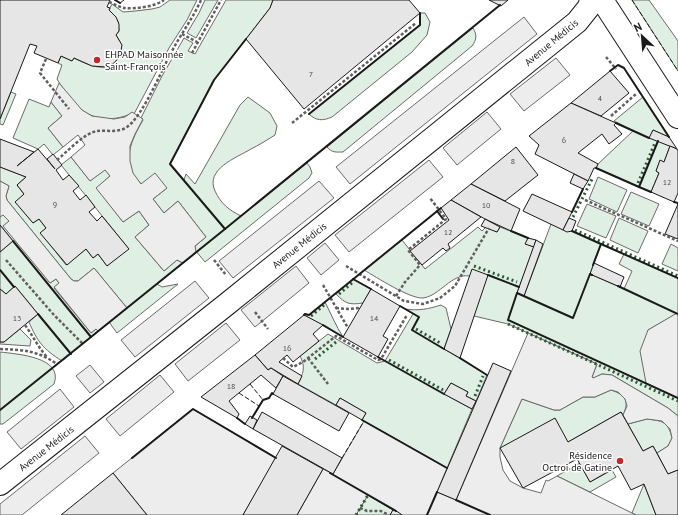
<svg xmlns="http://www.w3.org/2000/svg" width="678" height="515" font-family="'PT Sans',sans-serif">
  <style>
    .green { fill: #e0efe3; stroke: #6a6a6a }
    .parking { fill: #ededed; stroke: #6a6a6a }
    .building { fill: #e6e6e6; stroke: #1a1a1a }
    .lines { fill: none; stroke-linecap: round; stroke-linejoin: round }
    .street-casing { stroke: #1a1a1a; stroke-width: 24 }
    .path { stroke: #5f5f5f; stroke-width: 2.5; stroke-dasharray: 3 2; stroke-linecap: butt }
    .street { stroke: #fff; stroke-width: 22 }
    .hedge { stroke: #2b5a34; stroke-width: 3; stroke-dasharray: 2 3; stroke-linecap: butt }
    .fence { stroke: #1a1a1a; stroke-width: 1; stroke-dasharray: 5 2; stroke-linecap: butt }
    .wall { stroke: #1a1a1a; stroke-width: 2 }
    .poi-dot { fill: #c62828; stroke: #fff; stroke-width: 1.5 }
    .labels { text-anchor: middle; stroke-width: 3; stroke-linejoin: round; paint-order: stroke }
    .number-label { font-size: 8px; fill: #4d4d4d }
    .street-label { font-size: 10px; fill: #1a1a1a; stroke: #fff }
    .poi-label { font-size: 10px; fill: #1a1a1a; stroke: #fff; text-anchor: start }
  </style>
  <rect width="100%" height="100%" fill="#fff"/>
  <g class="green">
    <path d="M170 0H197L187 20 169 48 134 114 132 113C117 121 96 121 82 110 72 103 63 89 57 79L62 65 58 63 61 56 72 61 74 58C84 63 94 68 105 67 110 66 113 64 116 61 124 52 122 44 116 35L119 31 118 21 109 10 112 4 123 12 135 11 152 9 160 7Z"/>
    <polygon points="205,0 218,0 196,38 187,33 199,13"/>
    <path d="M226 0H273L270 8 214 80 170 164 184 180 186 174 195 184 240 105 248 97 270 113 277 126 275 135C267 140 259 145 251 149 236 158 205 169 215 191 221 204 229 210 241 216L307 163 310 167 312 173 309 178 205 262 195 250V246L206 237 178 201 164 213 153 199 167 188 141 184C139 181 135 177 133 174 123 155 134 136 143 120L141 118 162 76 184 38 193 43 188 51 195 54Z"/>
    <polygon points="632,0 649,0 678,41 678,71"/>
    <path d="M420 13H425L430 22 427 35 412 52 332 117C323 121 316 121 309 114L420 25Z"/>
    <path d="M473 28C477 35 477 39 472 46L343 152C336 152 332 153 327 147Z"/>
    <polygon points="11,92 16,94 3,125 0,124 0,119"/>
    <polygon points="643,97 669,137 653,130 650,137 670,146 664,162 660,161 656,171 659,173 651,192 596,168 598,164 633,131 614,121"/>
    <polygon points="29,99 49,107 51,102 62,116 48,128 63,147 53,155 44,144 38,149 13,138"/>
    <polygon points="71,157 90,181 105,169 110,176 97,188 123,222 139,211 149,225 135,237 164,271 177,260 183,263 157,284 162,287 178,284 117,333 109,322 127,308 94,268 78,281 74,281 71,279 7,200 6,196 9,186 0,181 0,167 26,177 17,185 24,194 16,202 33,223 39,219 46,228 41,233 66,265 86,249 93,258 98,254 107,266 128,248 61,165"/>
    <polygon points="598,177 627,190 617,212 589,199"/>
    <polygon points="631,192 659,204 649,226 621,214"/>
    <polygon points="587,204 616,216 606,238 577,226"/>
    <path d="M3 214 9 221 4 226 50 283 56 279 59 283 54 288 91 333 96 329 98 331 62 361C43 349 37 341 29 322L38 314 15 286 6 294 0 289V252L13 241 0 225V217Z"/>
    <polygon points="619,218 648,231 638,253 610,240"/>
    <path d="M551 224 572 231 601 244 590 274 624 289 632 271 619 264 624 254 678 278V313L648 330 646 383 678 398V416L668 408 612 375 602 374 594 378 592 377 597 364 508 324 474 316 470 276C451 273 440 296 423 298 410 299 376 277 364 270L402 240 425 269 478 227 482 231 486 227 497 232 500 227 528 238 526 244 534 247 517 293 524 296Z"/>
    <polygon points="671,244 678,248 678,271 662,264"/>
    <path d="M353 279 371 289 363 303C349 305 346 304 336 294Z"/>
    <path d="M325 302C331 314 336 326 343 337L304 315 305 314 309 315Z"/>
    <path d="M441 305 446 308 451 329 444 349 487 375 476 401 466 396 468 392 451 383 444 394 472 409 447 468 362 420 366 413 340 398 336 405 298 384C303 374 306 367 300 356L328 334 377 363 385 361 413 314 405 309C419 311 428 309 441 305Z"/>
    <polygon points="20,329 31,340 30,346 0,344 0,342 4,342"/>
    <path d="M0 352C17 354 64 357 54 384L3 424H0Z"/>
    <path d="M611 390C625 395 630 400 623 415L621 412 568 442 500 448 522 399 554 410H560L583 397H595Z"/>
    <path d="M647 419C662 421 668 421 672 438L668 446 657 453 653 446 643 451 628 424Z"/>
    <polygon points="580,463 590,482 612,470 616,477 590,492 557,476"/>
    <polygon points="644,484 656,515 636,515 632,513"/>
    <polygon points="368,495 393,510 390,515 356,515"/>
  </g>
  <g class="parking">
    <polygon points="524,17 537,34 350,184 336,167"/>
    <polygon points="556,58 570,75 524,111 510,94"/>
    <polygon points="59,83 82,110 92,116 114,119 125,117 132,112 143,119 135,134 130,146 130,161 133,173 141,184 155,173 167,188 153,199 164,213 178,201 206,237 195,246 196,252 183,263 177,260 164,271 135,237 149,225 139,211 123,222 96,188 110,176 105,170 90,181 71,157 85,145 78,135 63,147 48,128 62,116 51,102"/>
    <polygon points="487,112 501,129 457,165 443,148"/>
    <polygon points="429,160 443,177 349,252 335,235"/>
    <polygon points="0,181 9,186 6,196 7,200 71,279 74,281 78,281 94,268 127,308 98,331 96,329 91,333 54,287 59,283 56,279 50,283 3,226 9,221 3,215 0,217"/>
    <polygon points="319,181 334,198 233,278 219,261"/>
    <polygon points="325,243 339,260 321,275 307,258"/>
    <polygon points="296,266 309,283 255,327 241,310"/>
    <polygon points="195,281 209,298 135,357 121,340"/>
    <polygon points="677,313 678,314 678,398 646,383 640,351 648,330"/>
    <polygon points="226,323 240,340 188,381 175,364"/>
    <polygon points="528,333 597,364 592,377 593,378 602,374 612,375 668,408 678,416 678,470 668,474 657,453 668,446 672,438 670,429 662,421 647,419 628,424 623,415 627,406 625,399 618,392 611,390 595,397 583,397 560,410 554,410 522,399 500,448 500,457 503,470 510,481 523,488 541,493 546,480 548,481 557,476 636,515 402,515 368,495 356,515 297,515 323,469 333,474 364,421 447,468 437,492 456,500"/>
    <polygon points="90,365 104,382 90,393 76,376"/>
    <polygon points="160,375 174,392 120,436 106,419"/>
    <polygon points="60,389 74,407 21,449 7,432"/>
    <polygon points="193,409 276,458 243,515 147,515 113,473"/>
    <polygon points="85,436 99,453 22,515 0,515 0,504"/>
  </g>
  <g class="building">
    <polygon points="0,0 110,0 107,7 110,8 109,10 116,17 119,24 119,31 116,35 122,45 120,56 114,63 106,67 92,66 74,58 72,61 61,56 58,63 34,53 37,46 30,44 0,119"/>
    <polygon points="273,0 409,0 420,13 304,109 246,39 270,8"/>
    <polygon points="489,0 508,0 501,6"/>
    <polygon points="610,71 629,93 601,116 571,103"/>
    <polygon points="571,103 616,123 614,125 622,134 609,144 602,134 578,153 598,164 596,168 594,168 588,181 535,154 539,145 529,136"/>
    <polygon points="653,130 669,137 677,149 649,138"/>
    <polygon points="0,139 34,152 17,166 38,149 55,169 47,159 53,154 62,165 56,170 63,180 69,175 79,186 73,191 80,200 86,195 95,207 89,212 97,221 102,216 129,249 107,266 98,254 93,258 86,249 67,265 40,233 46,228 39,219 33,223 15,202 24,194 17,185 26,177 0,167"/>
    <polygon points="670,146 677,149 678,151 678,193 674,202 651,192 659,173 656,171 660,160 664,162"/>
    <polygon points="516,147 538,175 505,201 471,184"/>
    <polygon points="574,174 588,181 583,189 570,183"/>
    <polygon points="471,184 520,209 511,231 485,219 451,200"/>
    <polygon points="532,194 572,212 563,230 523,211"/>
    <polygon points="451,200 481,217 448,244 450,248 446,251 443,248 422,265 410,251 449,220 441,208"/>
    <polygon points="678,204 678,239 665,234"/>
    <polygon points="569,218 576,221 572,231 567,232 563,230"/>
    <polygon points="485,219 500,227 497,232 481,226"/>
    <polygon points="0,225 13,241 0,252"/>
    <polygon points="528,238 536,240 534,247 525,244"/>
    <polygon points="536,240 543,244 524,296 517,293"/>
    <polygon points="594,263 624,277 620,287 590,274"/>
    <polygon points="472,269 488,275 460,358 444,349"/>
    <polygon points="15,286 38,314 4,342 0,342 0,289 6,294"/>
    <polygon points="371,289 400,306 383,336 388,339 378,357 343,337"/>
    <polygon points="304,315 323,325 313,334 319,341 293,362 287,355 279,362 302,376 298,384 271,368 268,370 255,355"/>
    <polygon points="255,355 268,370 271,368 283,376 276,388 261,375 229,401 239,414 237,418 201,397"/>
    <polygon points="493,363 511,371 456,500 437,492"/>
    <polygon points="283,376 349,413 339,431 273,394"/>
    <polygon points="451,383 468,392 466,396 476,401 472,409 444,394"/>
    <polygon points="340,398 366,413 362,420 336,405"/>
    <polygon points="262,412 342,458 333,474 253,429"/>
    <polygon points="621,412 643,451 653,446 668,474 678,470 678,515 656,515 644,484 631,490 618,466 590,482 577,459 523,488 500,448 555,418 568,442"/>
    <polygon points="250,416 257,420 253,429 245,424"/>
    <polygon points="282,446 323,469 297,515 243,515"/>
    <polygon points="113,473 147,515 61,515"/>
    <polygon points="393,510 398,512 402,515 390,515"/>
  </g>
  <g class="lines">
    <defs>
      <g id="street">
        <polyline points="602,0 678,117"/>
        <polyline points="0,484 227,304 577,22 589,7 591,0"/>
      </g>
    </defs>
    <use href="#street" class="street-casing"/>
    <g class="path">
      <path d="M109 2C114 4 119 7 124 8 136 9 154 7 164 0"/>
      <polyline points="182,34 197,42"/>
      <polyline points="192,53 221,0"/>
      <polyline points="606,57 616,69"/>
      <polyline points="46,59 40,73 69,109"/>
      <polyline points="611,116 636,94"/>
      <polyline points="292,123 416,23"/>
      <path d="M57 160C67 152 84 133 97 131 106 130 119 133 127 127 143 116 162 69 172 51 181 34 193 18 201 0"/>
      <polyline points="585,200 678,241"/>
      <polyline points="6,260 54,315 83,344"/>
      <polyline points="214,260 226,275"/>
      <polyline points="346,266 404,301 423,304 440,298 455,286 489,228"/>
      <polyline points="323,285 348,328"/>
      <polyline points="396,296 405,282 420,265 408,250 446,219 430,198"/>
      <polyline points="336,308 348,309 360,308"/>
      <polyline points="255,312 268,329"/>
      <path d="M25 325C33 336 38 347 47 357"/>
      <path d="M0 349C24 350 36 350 57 364"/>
      <polyline points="283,358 293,367 303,362 336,336 378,360 381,359 407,315"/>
      <polyline points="308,358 328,384"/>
      <polyline points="360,508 367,511 381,511 389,515"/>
    </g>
    <use href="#street" class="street"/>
    <g class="hedge">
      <polyline points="638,183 655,143"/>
      <polyline points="573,217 593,177"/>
      <polyline points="575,230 678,276"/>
      <polyline points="474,266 517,282"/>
      <polyline points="339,294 353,282"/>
      <polyline points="311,316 324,305"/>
      <polyline points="508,324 678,401"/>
      <polyline points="416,329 442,344"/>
      <polyline points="315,359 336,342"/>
      <polyline points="389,360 443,390"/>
      <polyline points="475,396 483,376"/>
      <polyline points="356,515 368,495"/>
    </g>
    <g class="fence">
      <polyline points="632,0 678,71"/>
      <polyline points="120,3 124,0"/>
      <polyline points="250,384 263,400"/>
      <polyline points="239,393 259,406"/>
      <polyline points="342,458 364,421"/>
    </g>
    <g class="wall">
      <polyline points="115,0 120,3"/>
      <polyline points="610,71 618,65 624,68 669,137"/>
      <polyline points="309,114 420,25 420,13"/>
      <polyline points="616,123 649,138"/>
      <polyline points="596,168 639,187 658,141"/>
      <polyline points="639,187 651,192"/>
      <polyline points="674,202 678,203"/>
      <polyline points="437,211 443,219"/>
      <polyline points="572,212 583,189"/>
      <polyline points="225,229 500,5"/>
      <polyline points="511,231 528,238"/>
      <polyline points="572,231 601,244"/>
      <polyline points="13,241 91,337 225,229 170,164 214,80 246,39"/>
      <polyline points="593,265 601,244 678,278"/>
      <polyline points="0,270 14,287"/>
      <polyline points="488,275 519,287"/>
      <polyline points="592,275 590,274 573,318 517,293 508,320 678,398"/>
      <polyline points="353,279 371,289"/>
      <polyline points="618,286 678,314"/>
      <polyline points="400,306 419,317 412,330 444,349"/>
      <polyline points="38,314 71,354"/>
      <polyline points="304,315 305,314 309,315 441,208"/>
      <polyline points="323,325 343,337"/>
      <polyline points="378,357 444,394"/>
      <polyline points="460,358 487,375"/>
      <polyline points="0,410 91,337"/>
      <polyline points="237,418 245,424"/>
      <polyline points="252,418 263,400 269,398 272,393 273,394"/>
      <polyline points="362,420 447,468"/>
      <polyline points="132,458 193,409 276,458"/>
      <polyline points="330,473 396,511"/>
      <polyline points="456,500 490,515"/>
      <polyline points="427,515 437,492"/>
    </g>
  </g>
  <g class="poi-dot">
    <circle cx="97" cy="60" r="4"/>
    <circle cx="620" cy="461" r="4"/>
  </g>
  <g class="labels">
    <g class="number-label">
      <text x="311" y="77">7</text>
      <text x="600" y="101">4</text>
      <text x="564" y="143">6</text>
      <text x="513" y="164">8</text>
      <text x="667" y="185">12</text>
      <text x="55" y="207">9</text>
      <text x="486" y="208">10</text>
      <text x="448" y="235">12</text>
      <text x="17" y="321">13</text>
      <text x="374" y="321">14</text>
      <text x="287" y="351">16</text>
      <text x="231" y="389">18</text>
    </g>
    <g class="street-label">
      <text transform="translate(551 42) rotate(-40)" y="4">Avenue Médicis</text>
      <text transform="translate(299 245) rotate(-39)" y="4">Avenue Médicis</text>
      <text transform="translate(46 448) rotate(-38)" y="4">Avenue Médicis</text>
    </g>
    <g class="poi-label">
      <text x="105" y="58">EHPAD Maisonnée<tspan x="105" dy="12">Saint-François</tspan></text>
      <text x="612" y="459" text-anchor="end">Résidence<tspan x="612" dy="12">Octroi de Gatine</tspan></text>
    </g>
  </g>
  <g transform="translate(642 36) rotate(334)" stroke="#ffffff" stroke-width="3" paint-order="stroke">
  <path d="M0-3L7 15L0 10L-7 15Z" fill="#1a1a1a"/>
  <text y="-6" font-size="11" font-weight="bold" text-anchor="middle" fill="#1a1a1a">N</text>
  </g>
</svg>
